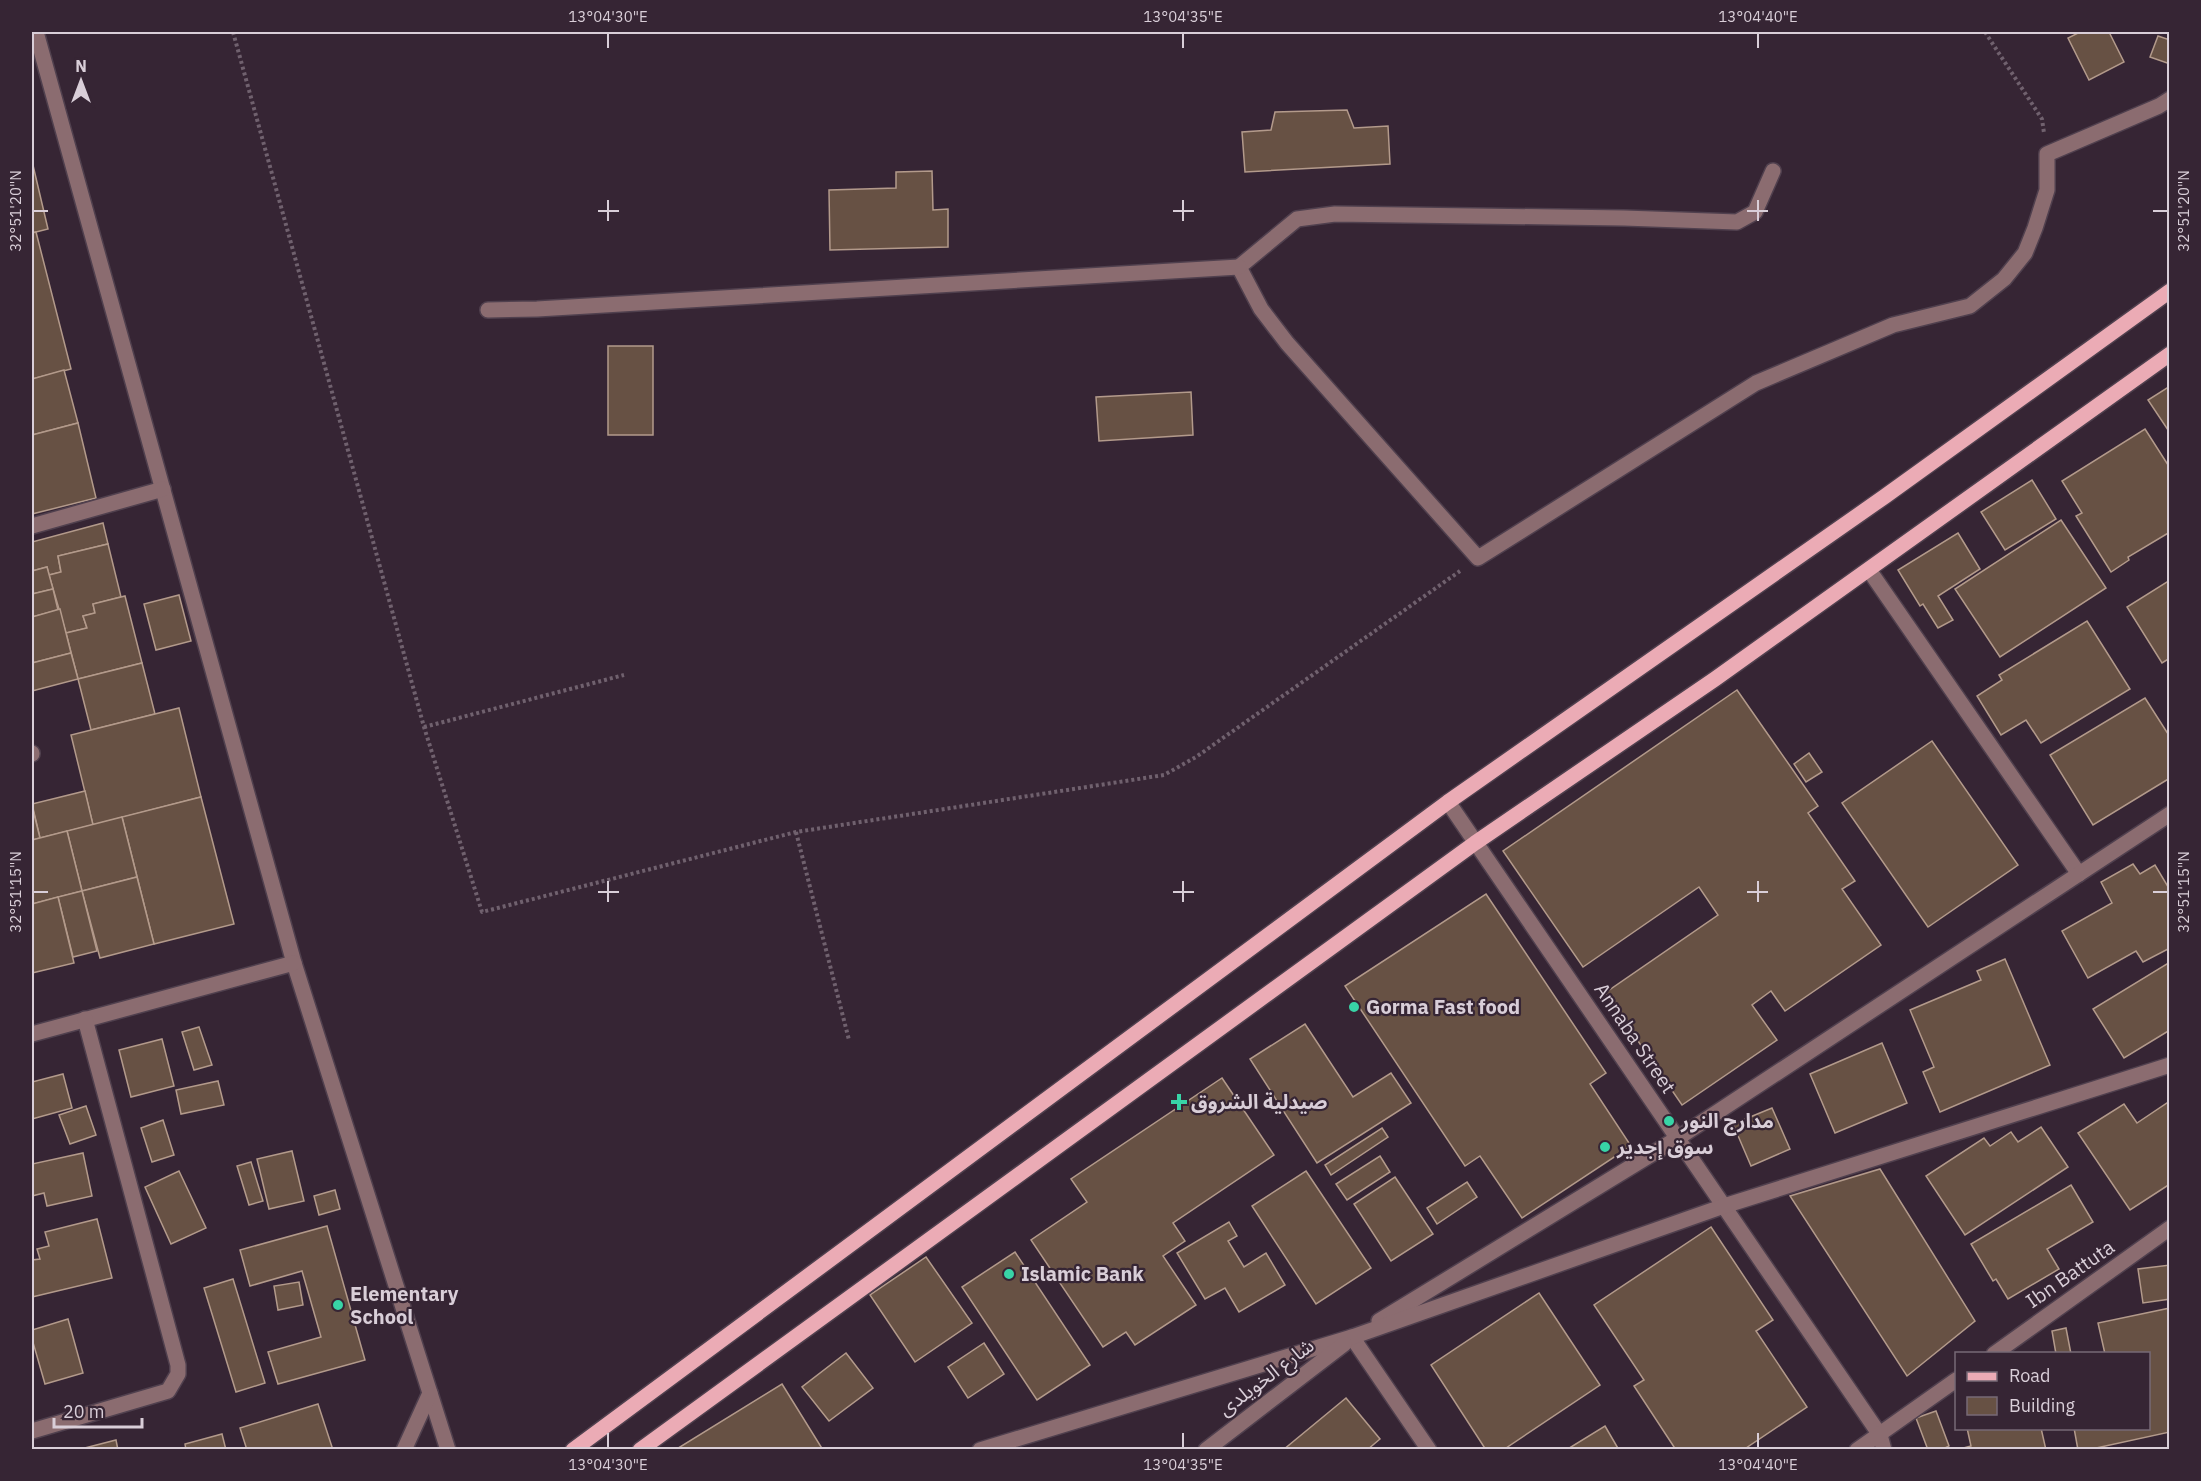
<svg xmlns="http://www.w3.org/2000/svg" width="2201" height="1481" font-family="'IBM Plex Sans','Noto Sans Arabic',sans-serif">
  <style>
    .building { fill: #675144; stroke: #b39a8b; stroke-width: 1.5 }
    .lines { fill: none; stroke-linecap: round; stroke-linejoin: round }
    .minor-casing { stroke: #50404e; stroke-width: 18 }
    .major-casing { stroke: #50404e; stroke-width: 18 }
    .path { stroke: #70616e; stroke-width: 4; stroke-dasharray: 3 3; stroke-linecap: butt }
    .minor { stroke: #8b6c70; stroke-width: 15 }
    .major { stroke: #ebabb5; stroke-width: 15 }
    .ticks { fill: none; stroke: #d9ced8; stroke-width: 2 }
    .poi-dot { fill: #38d4a6; stroke: #362534; stroke-width: 2 }
    .labels { text-anchor: middle; stroke-width: 4.5; stroke-linejoin: round; paint-order: stroke }
    .poi-label { font-size: 20px; font-weight: bold; fill: #d9ced8; stroke: #362534; text-anchor: start }
    .street-label { font-size: 20px; fill: #d9ced8; stroke: #362534 }
    .neatline { fill: none; stroke: #d9ced8; stroke-width: 2 }
    .ticks-label { font-size: 15px; text-anchor: middle; fill: #d9ced8 }
  </style>
  <rect width="100%" height="100%" fill="#362534"/>
  <g class="building">
    <polygon points="2080,32 2109,32 2124,62 2089,80 2068,38"/>
    <polygon points="2158,36 2170,40 2170,64 2150,57"/>
    <polygon points="1347,110 1354,128 1388,126 1390,164 1245,172 1242,132 1271,130 1275,112"/>
    <polygon points="32,161 48,229 32,233"/>
    <polygon points="932,171 933,210 948,209 948,247 830,250 829,190 896,188 896,172"/>
    <polygon points="36,232 71,369 32,379 32,233"/>
    <rect x="608" y="346" width="45" height="89"/>
    <polygon points="64,370 78,423 32,435 32,379"/>
    <polygon points="2170,386 2170,433 2148,400"/>
    <polygon points="1191,392 1193,435 1099,441 1096,397"/>
    <polygon points="78,423 96,498 32,514 32,435"/>
    <polygon points="2145,429 2170,468 2170,532 2128,557 2129,560 2111,572 2076,516 2082,513 2062,481"/>
    <polygon points="2032,480 2056,519 2005,550 1981,512"/>
    <polygon points="2061,520 2106,588 2000,657 1955,589"/>
    <polygon points="103,523 108,544 58,556 61,572 49,575 47,567 32,571 32,542"/>
    <polygon points="1958,533 1980,569 1938,596 1953,620 1938,628 1923,604 1920,606 1898,570"/>
    <polygon points="108,544 121,597 93,604 95,613 83,616 87,628 66,633 49,575 61,572 58,556"/>
    <polygon points="47,567 53,589 32,594 32,571"/>
    <polygon points="2170,580 2170,658 2162,663 2127,607"/>
    <polygon points="53,589 58,610 32,617 32,594"/>
    <polygon points="179,595 191,641 156,650 144,604"/>
    <polygon points="125,596 142,663 78,679 66,633 87,628 83,616 95,613 93,604"/>
    <polygon points="60,609 71,653 32,663 32,617"/>
    <polygon points="2087,621 2130,689 2041,743 2026,720 2001,735 1977,696 2002,680 1999,675"/>
    <polygon points="71,653 78,679 32,691 32,663"/>
    <polygon points="142,663 155,714 91,730 78,679"/>
    <polygon points="1737,690 1818,806 1808,813 1855,881 1842,889 1881,945 1785,1011 1771,991 1752,1005 1777,1040 1682,1105 1605,993 1718,915 1699,887 1583,967 1503,851"/>
    <polygon points="2145,698 2170,737 2170,778 2093,825 2050,755"/>
    <polygon points="179,708 201,797 93,825 71,735"/>
    <polygon points="1932,741 2018,865 1928,927 1842,803"/>
    <polygon points="1809,753 1822,772 1806,782 1794,764"/>
    <polygon points="85,791 93,825 40,838 32,804"/>
    <polygon points="201,797 234,924 154,944 122,817"/>
    <polygon points="32,806 40,838 32,840"/>
    <polygon points="122,817 137,877 82,891 67,831"/>
    <polygon points="67,831 82,891 32,904 32,840"/>
    <polygon points="2133,864 2140,874 2155,865 2170,890 2170,948 2143,962 2136,951 2088,978 2062,931 2112,903 2101,882"/>
    <polygon points="137,877 154,944 100,958 82,891"/>
    <polygon points="82,891 97,951 73,957 58,897"/>
    <polygon points="1486,894 1606,1073 1590,1084 1631,1146 1522,1218 1480,1156 1465,1166 1345,986"/>
    <polygon points="58,897 74,963 32,973 32,904"/>
    <polygon points="2005,959 2050,1065 1940,1112 1923,1072 1934,1067 1910,1010 1981,980 1977,971"/>
    <polygon points="2170,962 2170,1030 2124,1058 2093,1009"/>
    <polygon points="1305,1024 1353,1097 1391,1073 1411,1103 1317,1163 1250,1059"/>
    <polygon points="199,1027 212,1065 194,1070 182,1032"/>
    <polygon points="162,1039 174,1086 131,1097 119,1050"/>
    <polygon points="1882,1043 1907,1103 1835,1133 1810,1074"/>
    <polygon points="63,1074 72,1108 32,1119 32,1082"/>
    <polygon points="1222,1078 1274,1155 1173,1223 1185,1241 1163,1256 1196,1305 1135,1345 1126,1332 1103,1347 1031,1240 1087,1202 1071,1179"/>
    <polygon points="218,1081 224,1105 181,1114 176,1090"/>
    <polygon points="2170,1101 2170,1184 2130,1210 2078,1133 2124,1104 2137,1123"/>
    <polygon points="86,1106 96,1135 70,1144 59,1115"/>
    <polygon points="1772,1108 1790,1149 1751,1166 1733,1124"/>
    <polygon points="163,1120 174,1155 152,1162 141,1128"/>
    <polygon points="2041,1127 2068,1167 1965,1235 1926,1176 1984,1138 1990,1146 2011,1132 2018,1142"/>
    <polygon points="1382,1128 1388,1137 1331,1175 1325,1165"/>
    <polygon points="292,1151 304,1201 269,1209 257,1159"/>
    <polygon points="83,1153 92,1196 47,1206 44,1193 32,1196 32,1164"/>
    <polygon points="1380,1156 1390,1172 1347,1200 1336,1184"/>
    <polygon points="251,1162 263,1201 249,1205 237,1166"/>
    <polygon points="1880,1169 1975,1321 1907,1376 1790,1196"/>
    <polygon points="179,1171 206,1228 171,1244 145,1187"/>
    <polygon points="1306,1171 1371,1268 1316,1304 1252,1206"/>
    <polygon points="1395,1177 1433,1234 1391,1261 1354,1204"/>
    <polygon points="1467,1182 1477,1197 1437,1224 1427,1208"/>
    <polygon points="2071,1185 2093,1222 2047,1249 2059,1269 2008,1299 1996,1279 1993,1281 1971,1244"/>
    <polygon points="335,1190 340,1209 319,1215 314,1196"/>
    <polygon points="97,1219 112,1278 32,1297 32,1260 40,1259 37,1249 49,1246 45,1232"/>
    <polygon points="1229,1222 1237,1236 1228,1241 1244,1267 1266,1253 1285,1285 1239,1312 1225,1288 1205,1299 1177,1253"/>
    <polygon points="327,1226 365,1360 278,1384 268,1352 321,1337 302,1271 250,1286 240,1250"/>
    <polygon points="1711,1227 1773,1320 1756,1331 1807,1407 1743,1450 1676,1450 1634,1386 1644,1380 1594,1305"/>
    <polygon points="1015,1252 1090,1365 1037,1400 962,1287"/>
    <polygon points="926,1257 972,1323 915,1362 870,1295"/>
    <polygon points="2170,1265 2170,1299 2143,1303 2138,1269"/>
    <polygon points="233,1279 265,1383 236,1392 204,1288"/>
    <polygon points="299,1282 303,1305 278,1310 274,1286"/>
    <polygon points="1539,1293 1600,1385 1503,1450 1486,1450 1431,1365"/>
    <polygon points="2170,1308 2170,1432 2087,1450 2078,1450 2074,1428 2148,1428 2148,1354 2105,1354 2098,1323"/>
    <polygon points="68,1319 83,1373 45,1384 32,1339 32,1330"/>
    <polygon points="2066,1328 2071,1354 2056,1354 2052,1331"/>
    <polygon points="984,1343 1004,1374 968,1398 948,1367"/>
    <polygon points="846,1353 873,1388 829,1421 802,1387"/>
    <polygon points="782,1384 823,1450 675,1450"/>
    <polygon points="1346,1398 1380,1439 1367,1450 1283,1450"/>
    <polygon points="318,1404 333,1450 247,1450 240,1428"/>
    <polygon points="1936,1411 1949,1446 1941,1450 1928,1450 1916,1418"/>
    <polygon points="1605,1426 1619,1450 1566,1450"/>
    <polygon points="1967,1428 2041,1428 2046,1450 1956,1450 1971,1446"/>
    <polygon points="222,1434 226,1450 186,1450 185,1444"/>
    <polygon points="116,1440 118,1450 77,1450"/>
  </g>
  <g class="lines">
    <defs>
      <g id="minor">
        <polyline points="36,32 294,963 448,1450"/>
        <polyline points="1773,171 1755,212 1737,222 1624,218 1335,214 1297,219 1239,267 1261,309 1287,343 1478,558 1756,383 1893,325 1970,306 2004,279 2025,253 2035,228 2047,190 2047,154 2159,106 2170,99"/>
        <polyline points="488,310 537,309 1239,267"/>
        <polyline points="32,526 163,489"/>
        <polyline points="1869,570 2079,874"/>
        <polyline points="32,754 32,753"/>
        <polyline points="1448,802 1880,1435 1884,1450"/>
        <polyline points="32,1034 294,963"/>
        <polyline points="1379,1321 1678,1138 2170,814"/>
        <polyline points="1352,1337 1429,1450"/>
        <polyline points="1994,1354 2170,1228"/>
        <polyline points="32,1431 168,1391 178,1374 178,1365 85,1019"/>
        <polyline points="404,1450 430,1393"/>
        <polyline points="980,1450 1352,1337 1724,1206 2170,1065"/>
        <polyline points="1206,1450 1344,1344"/>
        <polyline points="1857,1450 1956,1380"/>
      </g>
      <g id="major">
        <polyline points="573,1450 1448,802 1884,497 2170,291"/>
        <polyline points="640,1450 1475,843 1715,679 2170,354"/>
      </g>
    </defs>
    <use href="#minor" class="minor-casing"/>
    <use href="#major" class="major-casing"/>
    <g class="path">
      <polyline points="233,32 424,727 482,912 796,832 1164,775 1196,757 1460,571"/>
      <polyline points="1985,32 2042,119 2044,133"/>
      <polyline points="424,727 624,675"/>
      <polyline points="796,832 849,1040"/>
    </g>
    <use href="#minor" class="minor"/>
    <use href="#major" class="major"/>
  </g>
  <path class="ticks" d="M608 33V48M1183 33V48M1758 33V48M608 200V221M1183 200V221M1758 200V221M33 211H48M598 211H619M1173 211H1194M1747 211H1768M2153 211H2168M608 881V902M1183 881V902M1758 881V902M33 892H48M598 892H619M1173 892H1194M1747 892H1768M2153 892H2168M608 1433V1448M1183 1433V1448M1758 1433V1448"/>
  <g class="poi-dot">
    <circle cx="1354" cy="1007" r="6"/>
    <path d="M1176 1093h6v6h6v6h-6v6h-6v-6h-6v-6h6z"/>
    <circle cx="1669" cy="1121" r="6"/>
    <circle cx="1605" cy="1147" r="6"/>
    <circle cx="1009" cy="1274" r="6"/>
    <circle cx="338" cy="1305" r="6"/>
  </g>
  <g class="labels">
    <g class="poi-label">
      <text x="1366" y="1014">Gorma Fast food</text>
      <text x="1191" y="1109">صيدلية الشروق</text>
      <text x="1681" y="1128">مدارج النور</text>
      <text x="1617" y="1154">سوق إجدير</text>
      <text x="1021" y="1281">Islamic Bank</text>
      <text x="350" y="1301">Elementary<tspan x="350" dy="23">School</tspan></text>
    </g>
    <g class="street-label">
      <text transform="translate(1635 1038) rotate(56)" y="7">Annaba Street</text>
      <text transform="translate(2070 1274) rotate(-35)" y="7">Ibn Battuta</text>
      <text transform="translate(1266 1377) rotate(-37)" y="7">شارع الخويلدى</text>
    </g>
  </g>
  <rect width="2201" height="1481" fill="none" stroke="#362534" stroke-width="66"/>
  <rect x="1955" y="1352" width="195" height="78" fill="#362534" stroke="#776976" stroke-width="1.5"/>
  <rect x="1967" y="1372" width="30" height="9" fill="#ebabb5" stroke="#776976" stroke-width="1.5"/>
  <text x="2009" y="1382" font-size="18" fill="#d9ced8">Road</text>
  <rect x="1967" y="1397" width="30" height="18" fill="#675144" stroke="#776976" stroke-width="1.5"/>
  <text x="2009" y="1412" font-size="18" fill="#d9ced8">Building</text>
  <g transform="translate(81 81)" stroke="#362534" stroke-width="4.5" paint-order="stroke">
  <path d="M0-4.5L10 22L0 15L-10 22Z" fill="#d9ced8"/>
  <text y="-9" font-size="16" font-weight="bold" text-anchor="middle" fill="#d9ced8">N</text>
  </g>
  <path d="M54 1418v9h88v-9" fill="none" stroke="#d9ced8" stroke-width="3"/>
  <text x="63" y="1418" font-size="18" fill="#d9ced8" stroke="#362534" stroke-width="4.5" paint-order="stroke">20 m</text>
  <rect x="33" y="33" width="2135" height="1415" class="neatline"/>
  <g class="ticks-label">
    <text x="608" y="22">13°04'30"E</text>
    <text x="1183" y="22">13°04'35"E</text>
    <text x="1758" y="22">13°04'40"E</text>
    <text transform="translate(16 211) rotate(-90)" y="5">32°51'20"N</text>
    <text transform="translate(2184 211) rotate(-90)" y="5">32°51'20"N</text>
    <text transform="translate(16 892) rotate(-90)" y="5">32°51'15"N</text>
    <text transform="translate(2184 892) rotate(-90)" y="5">32°51'15"N</text>
    <text x="608" y="1470">13°04'30"E</text>
    <text x="1183" y="1470">13°04'35"E</text>
    <text x="1758" y="1470">13°04'40"E</text>
  </g>
</svg>
